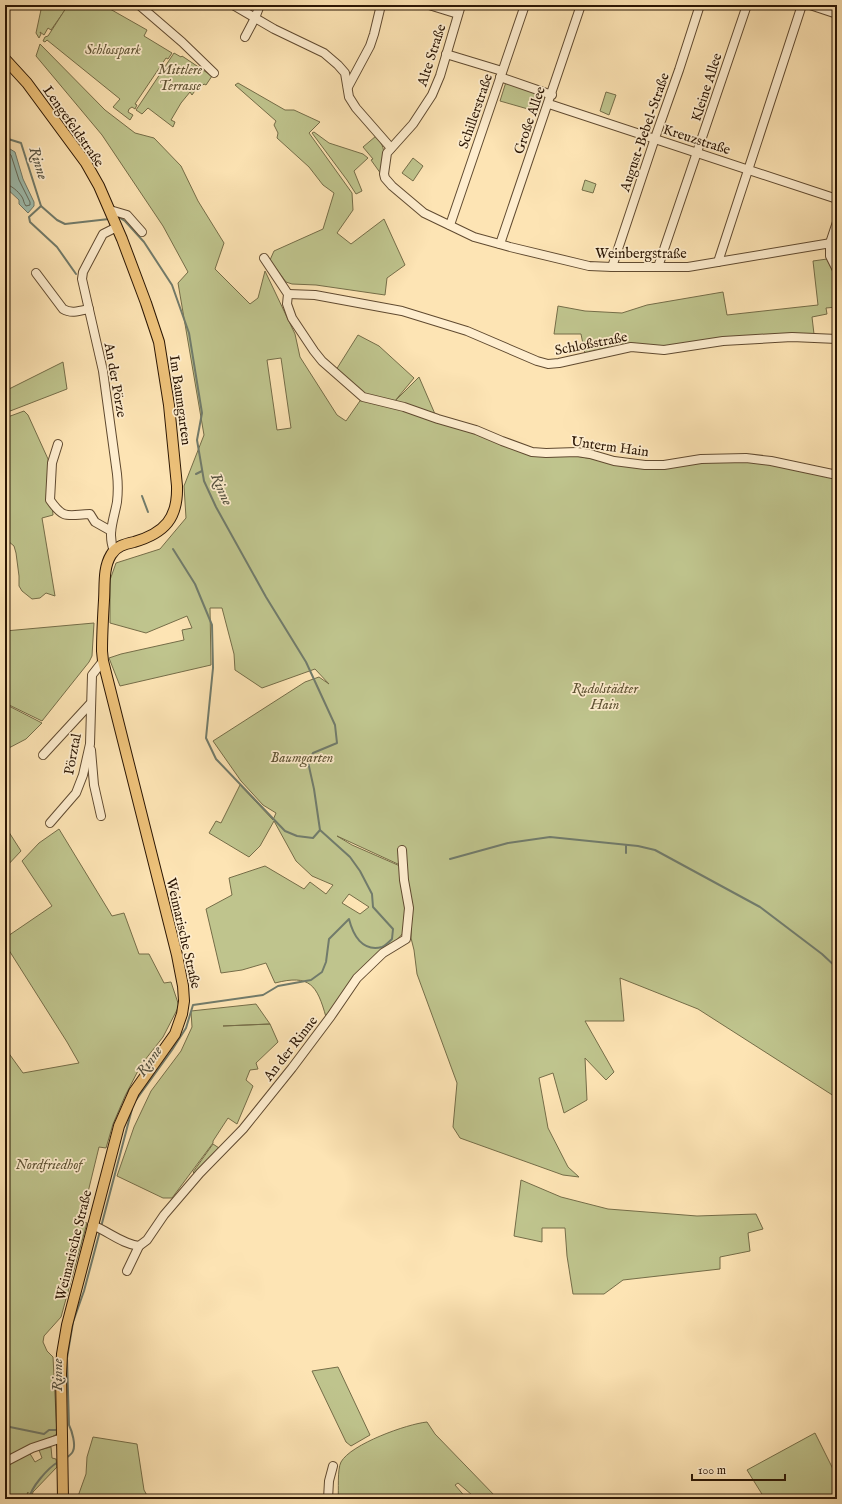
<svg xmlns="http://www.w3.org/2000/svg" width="842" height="1504" font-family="'IM FELL English',serif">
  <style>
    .green { fill: #bfc48d; stroke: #756d48; fill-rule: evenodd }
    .water { fill: #9fbeb0; stroke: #717b6b }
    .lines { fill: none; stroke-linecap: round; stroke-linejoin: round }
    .shore { stroke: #656a5a; stroke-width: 1 }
    .stream { stroke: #717b6b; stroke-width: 2 }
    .minor-casing { stroke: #604a30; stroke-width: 10 }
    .major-casing { stroke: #2b1604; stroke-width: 12 }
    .minor { stroke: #feedce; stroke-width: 8 }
    .major { stroke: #eec27a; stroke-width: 10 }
    .labels { text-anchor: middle; stroke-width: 3.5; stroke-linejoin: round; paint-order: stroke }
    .park-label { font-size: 14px; font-style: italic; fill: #5f5334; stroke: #feedce }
    .street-label { font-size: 14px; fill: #2b1604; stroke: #feedce }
    .water-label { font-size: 15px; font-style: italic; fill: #545140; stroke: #feedce }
  </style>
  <rect width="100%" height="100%" fill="#fde4b4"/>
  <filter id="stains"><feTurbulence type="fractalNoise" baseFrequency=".005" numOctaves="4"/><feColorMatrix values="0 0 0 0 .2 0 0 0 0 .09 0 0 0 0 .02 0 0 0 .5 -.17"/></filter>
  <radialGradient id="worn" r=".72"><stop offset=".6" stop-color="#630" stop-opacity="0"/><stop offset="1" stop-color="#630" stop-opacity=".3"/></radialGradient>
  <g class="green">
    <polygon points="42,5 64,5 63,8 65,10 51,30 48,28 44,35 40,32 41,34 39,38 36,33"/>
    <polygon points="68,5 103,5 147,30 144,36 172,53 168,59 166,58 135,104 137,105 135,109 132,107 129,109 128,112 133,115 130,120 113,107 120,99 47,40 45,42 43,41 45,37 48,36"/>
    <path d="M40 44 105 110 135 133 154 138 181 166 198 201 224 243 215 269 250 304 258 298 265 271 295 334 300 357 337 415 346 421 362 398 365 396 336 370 358 335 379 346 414 378 394 402 419 377 438 421 501 443 628 465 705 461 767 462 837 477V1098L698 1009 620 978 624 1021H585L614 1072 606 1080 585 1058 587 1100 564 1113 553 1073 539 1078 548 1128 568 1167 579 1177 563 1175 460 1138 453 1127 457 1083 417 974 414 950 411 938 412 909 400 865 337 836 352 845 400 866 407 908 404 932 326 1017C317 985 310 974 275 983L266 963 242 970 221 973 206 909 232 895 229 878 265 866 304 889 310 882 326 894 333 885 312 876 296 861 274 821 260 846 249 857 209 833 216 821 221 823 240 785 273 820 276 813 263 805 241 781 213 741 305 682 319 677 329 684 315 669 262 688 235 670 234 654 222 608H210L211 665 120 686 109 658 121 654 184 640 182 630 192 628 187 616 146 633 110 623V580L116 563 160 549 186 518 184 486 204 435 178 283 188 272 163 226 102 135 36 56ZM281 358 291 428 277 430 267 360ZM349 894 369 907 360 914 342 903Z"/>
    <polygon points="174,53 181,57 182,56 212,76 206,85 204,84 202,86 199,85 192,95 190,92 181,103 171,120 175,122 173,127 148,108 142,114 136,110"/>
    <polygon points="506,82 541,94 535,111 500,101"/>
    <polygon points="238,83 285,110 294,110 320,122 309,133 352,193 353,210 337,233 351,244 384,219 405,265 387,278 385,295 316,285 292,284 286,282 270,260 274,251 323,229 334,193 323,185 309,167 277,138 278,133 274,125 276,121 235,85"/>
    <polygon points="606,92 616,95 609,115 600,111"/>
    <polygon points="314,132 329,143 363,154 368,158 354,171 362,191 356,194 347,180 312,133"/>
    <path d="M376 136C388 150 383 157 381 174L371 160 373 159 363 147Z"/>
    <polygon points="413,158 423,166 413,181 402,173"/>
    <polygon points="585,180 596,184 593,193 582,190"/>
    <polygon points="827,259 837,279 837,307 826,308 827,314 812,317 814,334 585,354 581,334 554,334 558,306 585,311 622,313 647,305 723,292 727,315 818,305 813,261"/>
    <polygon points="63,362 67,389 5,413 5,391"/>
    <polygon points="24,411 28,415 48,459 53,515 42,518 55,596 46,593 40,598 32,599 22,591 19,586 19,576 16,553 14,546 8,541 5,542 5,418"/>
    <polygon points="94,623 92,656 89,662 42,721 5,703 5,631"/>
    <polygon points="5,704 42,723 26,739 5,750"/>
    <polygon points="5,826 21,851 5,868"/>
    <polygon points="59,829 112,916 124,913 139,954 149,954 164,983 171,982 179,1006 163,1037 141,1065 125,1096 113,1124 106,1148 99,1147 81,1221 87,1223 61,1317 44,1336 43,1342 47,1351 53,1357 57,1434 48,1439 8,1458 5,1457 5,1048 23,1073 79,1063 67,1042 5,944 5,938 52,906 22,861 39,843"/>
    <polygon points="256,1004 270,1024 223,1026 270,1024 278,1042 256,1063 258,1069 250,1070 246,1080 253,1086 237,1124 228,1118 213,1141 213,1143 172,1198 163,1198 117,1176 134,1127 151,1091 181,1051 192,1027 191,1011"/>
    <polygon points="213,1144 222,1150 195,1174 193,1172"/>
    <polygon points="521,1180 561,1197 608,1209 697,1216 756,1214 763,1229 748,1233 750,1251 720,1257 720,1269 623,1280 604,1294 573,1294 567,1256 565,1228 542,1228 542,1242 514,1236"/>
    <polygon points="338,1367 370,1435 351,1446 346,1442 312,1371"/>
    <path d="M427 1422 435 1434 496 1497 472 1495 458 1483 455 1485 467 1499H439L433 1495 431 1499H338C339 1490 337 1470 341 1462 351 1444 407 1424 427 1422Z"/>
    <polygon points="815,1433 837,1477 837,1499 765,1499 747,1470"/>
    <polygon points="93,1437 137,1444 144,1490 149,1499 77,1499 86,1474 87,1457"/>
    <polygon points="51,1447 52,1458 56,1459 57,1467 33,1492 31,1499 27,1499 28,1492 25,1499 5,1499 5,1465 29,1452 35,1462 42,1458 39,1450"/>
  </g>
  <polygon class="water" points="5,146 15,152 23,179 34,202 34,206 28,213 19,204 19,200 5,187"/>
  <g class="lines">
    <path class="shore" d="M5 151 11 155 19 180 30 202V205L26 206C23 202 24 200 22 197 18 191 11 185 5 184"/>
    <g class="stream">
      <polyline points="5,138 21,143 41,206 57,220 65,224 109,219"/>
      <polyline points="41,206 29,217 30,222 57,247 76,274"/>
      <path d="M117 218H120L125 221 144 242 172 285 189 333 202 413 197 440 204 481 216 507 266 597 306 662 335 725 337 743 313 753 308 762 314 789 320 830 350 857 360 871 372 894 373 907 393 929 392 939C389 942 385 946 382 947 362 952 353 935 349 919L329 939 326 962 322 972 311 980 278 986 263 995 193 1005 186 1028 172 1050 136 1100"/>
      <polyline points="196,474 202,471"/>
      <polyline points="142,496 148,512"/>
      <polyline points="173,549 195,584 212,625 213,668 206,738 216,759 285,831 297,836 313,838 320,830"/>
      <polyline points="626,846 626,853"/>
      <polyline points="450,859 508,843 550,837 638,846 655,850 760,907 822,954 837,968"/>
      <polyline points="101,1227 132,1109"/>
      <polyline points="5,1426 44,1434 49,1430 57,1430"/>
      <path d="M66 1458C69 1456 72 1454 73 1451 76 1445 72 1431 69 1425L67 1358 73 1322 84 1291 100 1231"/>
      <path d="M29 1499C31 1487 48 1468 58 1462"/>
    </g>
    <defs>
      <g id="minor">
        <polyline points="139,5 182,42 214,73"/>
        <polyline points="233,5 274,29 324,53 338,65 345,73 349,97 356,108 391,148"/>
        <polyline points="429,5 458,14"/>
        <polyline points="461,5 440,76 432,95 413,124 387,153 384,174 385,178 392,186 424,213 474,237 510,247 589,266 612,267 688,267 837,242"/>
        <polyline points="810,5 837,14"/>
        <polyline points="245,37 255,18 260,5"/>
        <polyline points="446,54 502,71"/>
        <polyline points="500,77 552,95"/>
        <polyline points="348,87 370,46 374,34 381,5"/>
        <polyline points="549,104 837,199"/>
        <polyline points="110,210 127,215 142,232"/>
        <polyline points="837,222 830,243 830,256 837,270"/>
        <polyline points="450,225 525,5"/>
        <polyline points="500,244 581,5"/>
        <polyline points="264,258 288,294 287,304 292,318 314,351 322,361 363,397 404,407 438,419 476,430 502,441 532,452 546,453 577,452 590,454 614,461 645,465 664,465 701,459 746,458 771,461 837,475"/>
        <polyline points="718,262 802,5"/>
        <polyline points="612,267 655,138 679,70 700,5"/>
        <polyline points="658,267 747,5"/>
        <path d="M36 273 63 309C71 314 80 311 89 309"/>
        <polyline points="288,294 315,295 402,311 467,331 537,361 548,364 559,363 631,347 664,350 723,341 792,337 837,339"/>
        <path d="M58 444 52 463 50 500C64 520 67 515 90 514L95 522 111 531"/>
        <path d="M114 551C107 534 114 519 117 502 118 493 118 483 117 474L103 371 82 279 83 272 103 234 117 227"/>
        <polyline points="91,750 94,785 101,816"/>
        <polyline points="43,755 90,704"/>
        <polyline points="50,823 76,793 83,775 90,744 92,675 103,661"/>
        <path d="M92 1225C108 1231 122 1244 139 1246L147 1240 164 1215 200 1173 243 1129 292 1068 331 1016 357 978 383 953 406 939 409 908 404 880 402 850"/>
        <polyline points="127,1271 139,1246"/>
        <polyline points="5,1462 32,1448 62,1438"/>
        <polyline points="328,1499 329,1481 333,1466"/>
      </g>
      <path id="major" d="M5 59 27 83 86 163 99 186 122 239 146 303 159 342 169 405 177 486C178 518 165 533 134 542 125 544 116 546 111 555 103 568 105 585 104 600 103 617 102 634 102 651L103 661 177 955 183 986 184 1001 182 1014 175 1034 134 1092 119 1126 67 1325 62 1354 61 1374 63 1499"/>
    </defs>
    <use href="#minor" class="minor-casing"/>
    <use href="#major" class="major-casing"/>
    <use href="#minor" class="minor"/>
    <use href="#major" class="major"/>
  </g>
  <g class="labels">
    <g class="park-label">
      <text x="113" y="54">Schlosspark</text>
      <text x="180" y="74">Mittlere<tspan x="180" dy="16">Terrasse</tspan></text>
      <text x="605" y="693">Rudolstädter<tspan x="605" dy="16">Hain</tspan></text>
      <text x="302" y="762">Baumgarten</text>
      <text x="49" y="1169">Nordfriedhof</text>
    </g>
    <g class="street-label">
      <text transform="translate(431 55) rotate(-72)" y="5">Alte Straße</text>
      <text transform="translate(706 87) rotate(-72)" y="5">Kleine Allee</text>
      <text transform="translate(475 111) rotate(-71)" y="5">Schillerstraße</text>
      <text transform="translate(529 120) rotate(-71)" y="5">Große Allee</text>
      <text transform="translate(74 126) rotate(55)" y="5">Lengefeldstraße</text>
      <text transform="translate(644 132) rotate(-71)" y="5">August-Bebel-Straße</text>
      <text transform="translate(697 139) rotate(18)" y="5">Kreuzstraße</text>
      <text x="641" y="258">Weinbergstraße</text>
      <text transform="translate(591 343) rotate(-11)" y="5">Schloßstraße</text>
      <text transform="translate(116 380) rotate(80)" y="5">An der Pörze</text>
      <text transform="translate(181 400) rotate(82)" y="5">Im Baumgarten</text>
      <text transform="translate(610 446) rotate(8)" y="5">Unterm Hain</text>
      <text transform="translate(72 754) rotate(-79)" y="5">Pörztal</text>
      <text transform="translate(184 933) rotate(77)" y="5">Weimarische Straße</text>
      <text transform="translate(290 1048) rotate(-52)" y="5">An der Rinne</text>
      <text transform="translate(73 1245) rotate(-76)" y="5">Weimarische Straße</text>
    </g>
    <g class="water-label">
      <text transform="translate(39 163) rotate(73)" y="5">Rinne</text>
      <text transform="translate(222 489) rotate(66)" y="5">Rinne</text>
      <text transform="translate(149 1061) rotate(-55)" y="5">Rinne</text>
      <text transform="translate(57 1375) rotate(-90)" y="5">Rinne</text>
    </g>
  </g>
  <rect width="842" height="1504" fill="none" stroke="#fde4b4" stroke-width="20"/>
  <rect x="6" y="6" width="830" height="1492" fill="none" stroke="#2b1604" stroke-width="2"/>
  <rect x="10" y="10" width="822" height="1484" fill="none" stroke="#2b1604"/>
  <path d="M692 1474v6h93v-6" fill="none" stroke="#2b1604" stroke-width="2"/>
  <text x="698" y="1474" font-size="12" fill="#2b1604" stroke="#feedce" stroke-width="3" paint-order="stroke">100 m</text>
  <rect width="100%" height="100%" filter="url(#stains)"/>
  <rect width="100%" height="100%" fill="url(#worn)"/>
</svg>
